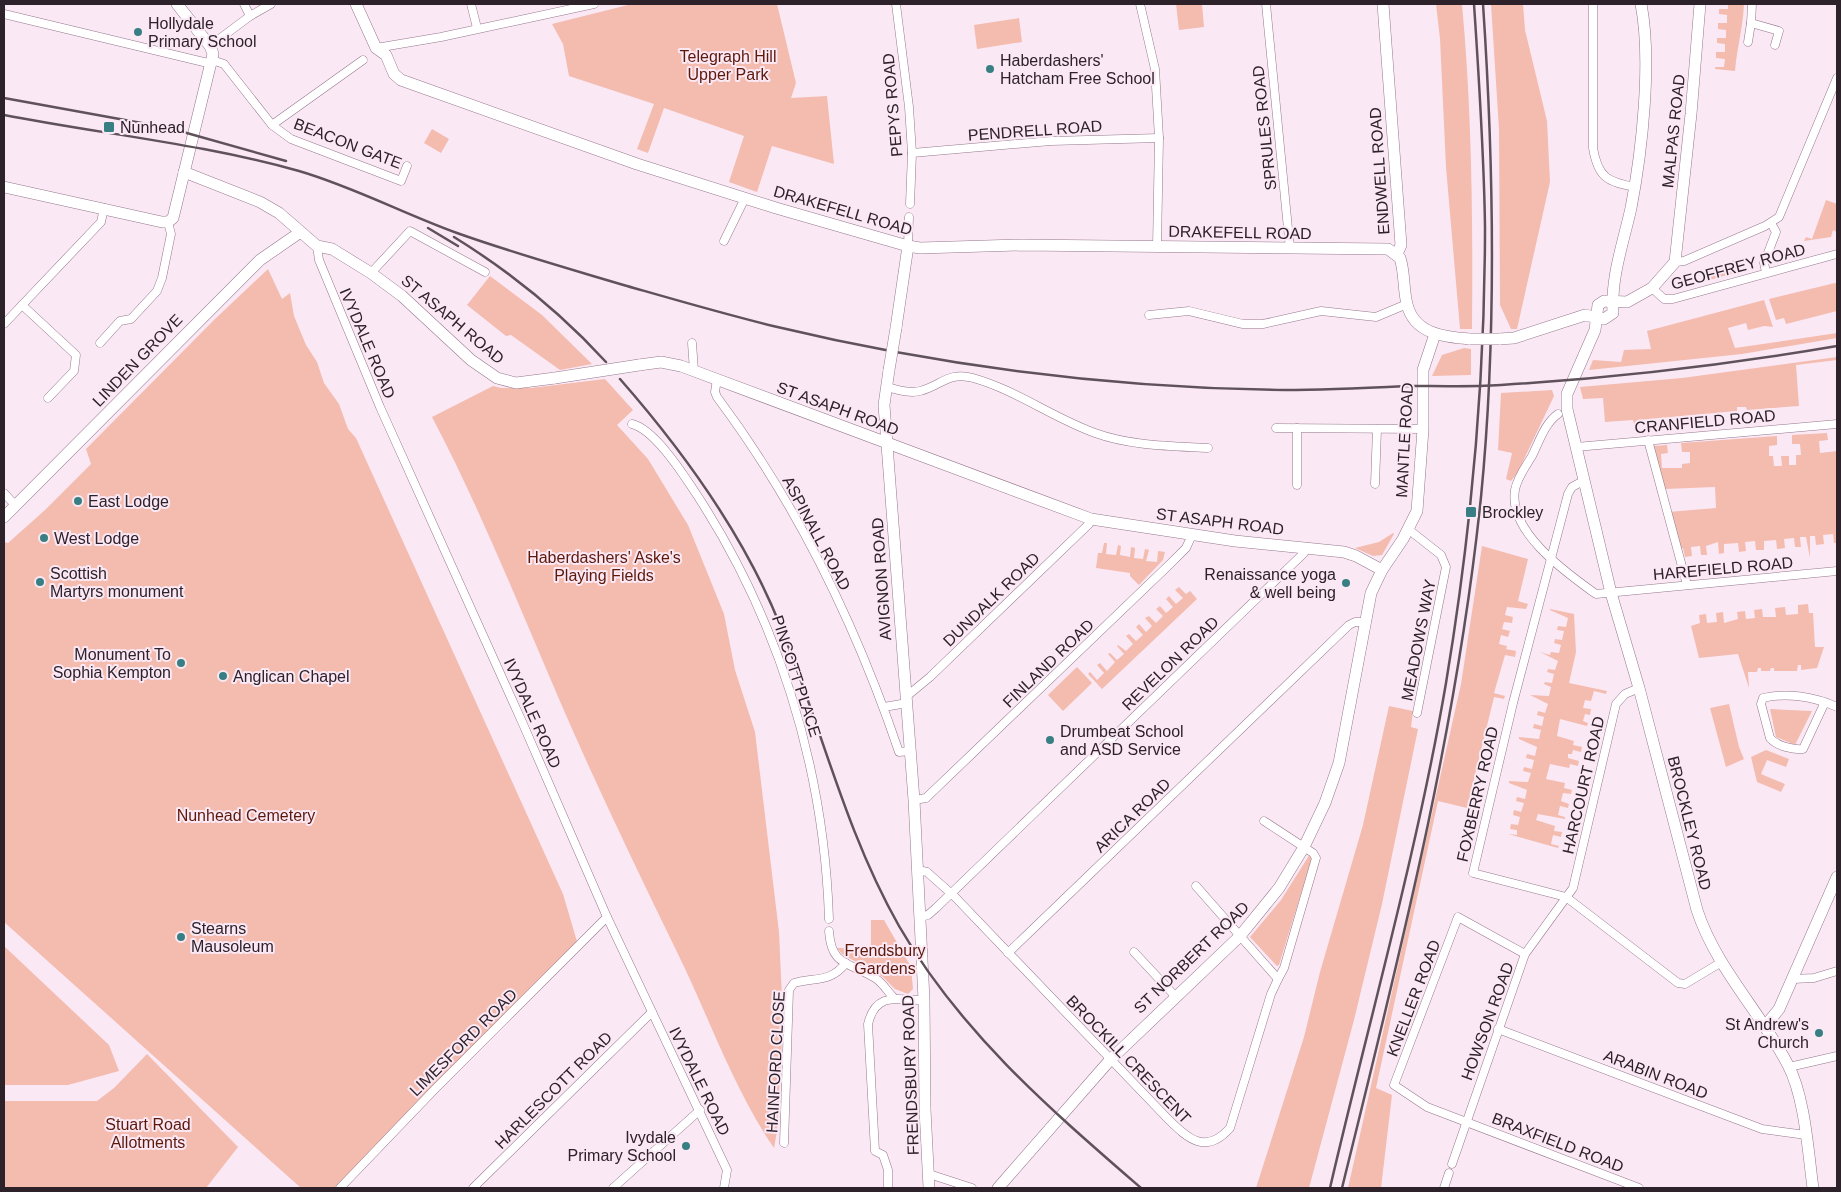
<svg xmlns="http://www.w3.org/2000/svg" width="1841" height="1192" font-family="Helvetica,sans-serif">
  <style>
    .green { fill: #f3bcaf }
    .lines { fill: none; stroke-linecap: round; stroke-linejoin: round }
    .street-casing { stroke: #95788c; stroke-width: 9 }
    .secondary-casing { stroke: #95788c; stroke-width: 12 }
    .street { stroke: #fff; stroke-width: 8 }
    .secondary { stroke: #fff; stroke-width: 11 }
    .rail { stroke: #5f525b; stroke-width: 2.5 }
    .secondary-bridge-casing { stroke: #95788c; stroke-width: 12; stroke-linecap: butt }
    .secondary-bridge { stroke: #fff; stroke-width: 11 }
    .poi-dot { fill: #377f82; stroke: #fbe8f5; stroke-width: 2 }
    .labels { text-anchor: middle; stroke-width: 4; stroke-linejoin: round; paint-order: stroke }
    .poi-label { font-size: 16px; fill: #2e222a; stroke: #fbe8f5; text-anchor: start }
    .park-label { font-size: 16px; fill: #5c1809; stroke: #fbe8f5 }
    .street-label { font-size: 16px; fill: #2e222a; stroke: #fbe8f5 }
  </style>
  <rect width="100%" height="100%" fill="#fbe8f5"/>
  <g class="green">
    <polygon points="632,4 777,4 796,83 791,98 827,96 834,164 772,146 757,192 729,182 744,136 664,108 648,153 637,149 654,104 569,76 563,44 552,24"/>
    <polygon points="1176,4 1202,4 1204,27 1179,30"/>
    <path d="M1436 4H1462C1472 112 1473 221 1472 329H1460L1446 167 1440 39Z"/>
    <polygon points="1491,4 1523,4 1525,30 1547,121 1550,182 1517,329 1511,329 1500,305 1499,129"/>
    <path d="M1728 4H1744C1743 27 1737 48 1735 71L1715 69V67H1724L1725 59 1716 58V52H1725V44L1717 43V38H1726V30L1718 29V23H1727V15L1719 14V9H1728Z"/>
    <polygon points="1019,18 1022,42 977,49 974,25"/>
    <polygon points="432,129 449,139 441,153 424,143"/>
    <polygon points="1826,200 1837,204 1837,232 1833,230 1831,237 1804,241 1806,237 1812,239"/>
    <polygon points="1741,258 1744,270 1710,280 1707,269"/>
    <polygon points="268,269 282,299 290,293 294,316 306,345 317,362 324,383 339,404 348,429 356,438 563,894 578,945 448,1079 434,1085 431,1095 340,1188 301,1188 4,922 4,542 8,543 45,510 91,464 86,449 215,319"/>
    <polygon points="490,276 542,315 592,364 560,370 511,335 506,336 467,305"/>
    <polygon points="1835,283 1837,283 1837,311 1786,324 1784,318 1776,320 1769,299"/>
    <polygon points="1764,300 1773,327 1764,326 1748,330 1746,323 1728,328 1735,348 1837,333 1837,338 1742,354 1589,370 1593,360 1621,362 1624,350 1651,349 1647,331"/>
    <polygon points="1464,348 1471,349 1471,375 1432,376 1442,355"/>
    <polygon points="1837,357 1837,360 1796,365 1799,406 1747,410 1746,407 1737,407 1737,411 1637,420 1636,432 1633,420 1605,422 1603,398 1583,399 1580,387 1682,378"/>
    <path d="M605 379 633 410 617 425 648 459 688 525 724 614 735 670 755 732 779 932 783 1020 777 1131 774 1148C733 1088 709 1017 677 952 637 870 598 789 562 706 520 609 481 510 432 417L493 386 501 388H531Z"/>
    <polygon points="1552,390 1554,396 1518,472 1511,481 1506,479 1512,453 1498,450 1501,393"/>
    <polygon points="1827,433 1828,440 1819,441 1820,453 1837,451 1837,543 1834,543 1833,534 1823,535 1824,544 1816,545 1815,536 1810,536 1810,558 1806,537 1800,537 1801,547 1795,547 1794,538 1784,539 1785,548 1777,549 1776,540 1764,541 1764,550 1756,550 1755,541 1745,542 1746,551 1739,552 1738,543 1724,544 1724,553 1719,554 1718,542 1706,546 1707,555 1701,555 1700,546 1691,547 1692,556 1685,557 1683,548 1679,549 1668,512 1716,508 1715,487 1665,489 1654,446 1667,445 1668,453 1661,454 1662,468 1682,468 1682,464 1690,463 1690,452 1682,452 1681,443 1777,436 1777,445 1769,446 1769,456 1773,456 1774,466 1782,466 1781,456 1789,456 1789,465 1796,465 1796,455 1801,455 1800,444 1792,444 1792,435"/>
    <polygon points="1393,533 1394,534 1382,555 1373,556 1355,548 1379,542"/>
    <polygon points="1104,543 1107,543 1106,554 1116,555 1118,545 1121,546 1120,555 1130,557 1131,547 1135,548 1134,558 1143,559 1145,549 1149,550 1146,561 1157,562 1158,551 1165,552 1163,560 1139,585 1130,576 1130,573 1096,568 1098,553 1102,553"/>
    <polygon points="1482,546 1528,559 1518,601 1528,604 1526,609 1507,607 1505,615 1513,617 1512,623 1504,622 1502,629 1510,631 1508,637 1501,635 1499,644 1507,646 1506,649 1516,651 1515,657 1505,655 1494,693 1505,696 1504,699 1494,697 1467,808 1438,801 1376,1088 1392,1095 1381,1188 1348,1188 1461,684"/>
    <polygon points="1179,587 1186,594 1190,591 1197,599 1102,689 1088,674 1090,672 1097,680 1104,673 1097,665 1100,663 1107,671 1115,662 1108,654 1110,653 1117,660 1124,654 1117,646 1118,645 1126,651 1133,644 1126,636 1129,634 1136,641 1143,635 1136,627 1139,624 1146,632 1152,626 1145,618 1149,616 1156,623 1163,616 1156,609 1160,606 1166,613 1173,607 1166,599 1169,596 1176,604 1183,598 1175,590"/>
    <polygon points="1808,604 1809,613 1813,613 1815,647 1824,647 1817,668 1801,670 1801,665 1798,665 1797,671 1774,671 1774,668 1771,668 1770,671 1761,671 1761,668 1758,668 1757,672 1748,672 1749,688 1738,654 1699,658 1691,626 1700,623 1699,615 1706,614 1707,623 1717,622 1716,613 1723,612 1724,623 1738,619 1737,612 1745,611 1746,619 1755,618 1754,610 1762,609 1763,617 1776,617 1775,608 1785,607 1786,615 1798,614 1798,605"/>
    <polygon points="1550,609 1574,614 1576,652 1569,683 1607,691 1606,694 1594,691 1591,701 1585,700 1583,708 1591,709 1590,715 1585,714 1583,721 1588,723 1587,726 1560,719 1557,736 1574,741 1573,745 1582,747 1581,752 1573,750 1572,754 1568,754 1568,758 1579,761 1578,766 1570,764 1569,768 1550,764 1546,779 1565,783 1564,788 1572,790 1571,794 1563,793 1561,801 1569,804 1568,808 1560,806 1558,815 1565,817 1565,819 1538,814 1536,820 1555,826 1554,831 1562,832 1561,837 1553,835 1551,844 1559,846 1558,848 1508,834 1517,835 1517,830 1510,829 1511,824 1518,825 1520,817 1513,815 1514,810 1521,812 1524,803 1516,801 1517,797 1525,799 1527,790 1509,783 1509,781 1528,782 1531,773 1523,771 1524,767 1532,769 1534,760 1526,758 1527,754 1535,756 1537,747 1519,739 1519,737 1539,739 1541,730 1533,728 1534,724 1542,726 1544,717 1537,715 1538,711 1545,713 1548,704 1530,695 1549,696 1551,687 1544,684 1545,682 1552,683 1554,674 1547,672 1548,669 1555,670 1558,661 1540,652 1550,655 1551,652 1559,653 1561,645 1554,643 1555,639 1562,640 1564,631 1557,630 1558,626 1566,627 1568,618 1550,610"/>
    <polygon points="1077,667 1092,683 1063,711 1048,695"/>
    <polygon points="1729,704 1739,747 1744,759 1726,767 1710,708"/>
    <polygon points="1389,706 1413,711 1411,727 1418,729 1382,904 1354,1020 1309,1188 1256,1188 1304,1037 1320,972 1363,825"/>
    <polygon points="1770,709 1812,711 1795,745 1776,737"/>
    <polygon points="1766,750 1789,759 1786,767 1767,760 1761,774 1785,784 1781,792 1757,782 1751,757"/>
    <polygon points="1310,854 1313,863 1310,864 1279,965 1277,966 1250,937 1281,900"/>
    <polygon points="871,920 884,920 911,967 913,989 908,994 895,989 883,977 842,954 837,948 871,948"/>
    <polygon points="4,946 109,1045 119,1071 68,1085 4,1085"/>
    <polygon points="147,1054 238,1147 206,1188 4,1188 4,1101 97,1101 114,1088"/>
  </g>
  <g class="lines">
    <defs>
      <g id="street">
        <polyline points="244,4 250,16"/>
        <polyline points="471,4 477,28"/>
        <polyline points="896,4 909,107 912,153 910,204"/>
        <polyline points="1140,4 1155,69 1159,138 1157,247"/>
        <polyline points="1266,4 1290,249"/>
        <path d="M1593 4V148C1598 178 1608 182 1635 187"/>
        <polyline points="1752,4 1751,23 1779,31 1775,45"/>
        <polyline points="4,14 212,64"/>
        <polyline points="1748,42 1751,23"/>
        <polyline points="210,46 250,16 271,4"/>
        <polyline points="376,48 441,37 594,4"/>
        <polyline points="212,60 224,64 272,125 291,139 401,181 407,166"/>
        <polyline points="272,125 363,60"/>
        <polyline points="912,153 1051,141 1159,138"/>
        <polyline points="724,241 745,198"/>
        <polyline points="317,246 319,260 380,407 523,724 607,917 727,1170 724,1188"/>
        <polyline points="908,246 909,217"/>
        <polyline points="1675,262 1684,261 1765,226 1779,217 1837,78"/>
        <polyline points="1766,272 1764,263 1776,232 1771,223"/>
        <polyline points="371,273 410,231 485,272"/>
        <polyline points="1652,288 1664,299 1673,299 1837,254"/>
        <polyline points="22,305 76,355 74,371 48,398"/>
        <polyline points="1149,315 1189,311 1243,324 1263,324 1321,311 1376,317 1407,304"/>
        <polyline points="4,324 101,222 104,208"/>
        <polyline points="100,343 120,321 131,319 157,291 162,278 171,234 168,222"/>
        <polyline points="692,343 694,371"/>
        <path d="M717 379 715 392 717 397C797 504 856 625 899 752L910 751"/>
        <path d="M886 387C897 389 908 394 920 391 941 386 948 371 973 378 1016 390 1053 418 1095 433 1131 446 1171 446 1208 448"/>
        <path d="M1558 414C1545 423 1539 442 1532 456 1526 466 1517 478 1515 490 1508 531 1564 571 1593 592L1596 594 1837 571"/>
        <path d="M632 424C653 429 679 468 691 486 777 614 824 765 829 919"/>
        <polyline points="1276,428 1423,429"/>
        <polyline points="1297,428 1297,485"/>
        <polyline points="1648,440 1687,585"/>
        <polyline points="1576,447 1837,424"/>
        <polyline points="1583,481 1572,487 1568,494 1513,703 1473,873 1566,897 1678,983 1685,984 1720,963"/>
        <polyline points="1375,484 1377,429"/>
        <polyline points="4,493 15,505"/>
        <polyline points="1408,529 1441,555 1446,567 1417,713"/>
        <polyline points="907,696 930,677 1089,524 1091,519"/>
        <path d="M1825 702 1803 749C1793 750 1777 746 1770 738L1761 704 1763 698C1787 692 1815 697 1837 707"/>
        <polyline points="884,707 907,703"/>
        <polyline points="914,800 926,798 1170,564 1186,548 1192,535"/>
        <path d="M918 870 927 872 955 897 1168 1119C1188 1139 1206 1155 1230 1128L1271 994 1278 979"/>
        <polyline points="1196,886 1278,979 1284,968 1316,858 1313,853 1264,821"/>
        <polyline points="920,917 928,915 936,908 1304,553 1304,548"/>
        <path d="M829 931C831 967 850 962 875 978 883 983 887 991 894 998"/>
        <polyline points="1134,952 1176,997"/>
        <polyline points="1008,953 1349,625 1355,622 1365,622"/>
        <polyline points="1525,954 1458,917 1394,1085 1427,1107 1639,1188"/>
        <polyline points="1793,979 1814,978 1837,971"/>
        <polyline points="1498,1029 1762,1129 1806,1135"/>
        <polyline points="1789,1067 1837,1056"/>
        <path d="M784 1143 789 990 794 983C816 977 830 983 846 963"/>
        <polyline points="1452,1164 1525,954 1573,888 1616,704 1625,694 1639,688"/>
        <polyline points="929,1174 972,1188"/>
        <polyline points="340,1188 435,1089 607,917"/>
        <polyline points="473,1188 652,1012"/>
        <polyline points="613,1188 700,1110"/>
        <path d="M888 1188V1170L883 1155 875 1151 868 1024C876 991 898 1000 924 1000"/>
        <polyline points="1444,1188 1449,1173"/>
      </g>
      <g id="secondary">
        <path d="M356 4 376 48 386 55 394 74 401 80 637 164 776 208 908 246 920 248 1021 245 1388 249 1400 258C1405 273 1403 289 1407 304 1414 334 1444 337 1470 339"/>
        <polyline points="1383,4 1401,245 1397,254"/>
        <path d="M1700 4 1691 114 1675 262 1652 288 1627 302 1604 301 1598 305 1595 330 1567 394V409L1611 593 1639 688 1697 910C1716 968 1760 1011 1788 1065 1805 1097 1808 1152 1813 1188"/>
        <polyline points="184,172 260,202 279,213 317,246 332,249 371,273 402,296 471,360 497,378 516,383 555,378"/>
        <polyline points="4,187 162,222 168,222 173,218 213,54 210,46 177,4"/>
        <polyline points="896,328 908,246"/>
        <path d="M1499 339 1514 338 1585 315 1604 319 1613 313C1611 276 1623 244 1631 208 1642 151 1652 61 1641 4"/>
        <polyline points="639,365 661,362 681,366 1091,519 1235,541 1344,552 1356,556 1382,570"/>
        <polyline points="889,370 884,405 914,800 924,1000 925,1109 929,1188"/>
        <polyline points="4,517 260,260 299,233"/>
        <polyline points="1766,1025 1779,1009 1837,877"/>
        <polyline points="998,1188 1110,1060 1240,936 1279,888 1304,847 1325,803 1339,763 1371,593 1382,570 1403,539 1417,511 1423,429 1423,370 1435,334"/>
      </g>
    </defs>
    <use href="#street" class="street-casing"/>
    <use href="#secondary" class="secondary-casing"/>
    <use href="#street" class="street"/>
    <use href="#secondary" class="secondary"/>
    <g class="rail">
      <polyline points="4,98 169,128 286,161"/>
      <path d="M4 115C102 134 203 144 299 171 354 187 404 214 457 233 513 253 570 269 627 286 676 300 724 314 773 326 940 366 1112 388 1285 390 1325 390 1366 388 1407 386 1438 386 1470 387 1501 385 1614 378 1726 365 1837 346"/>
      <polyline points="428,228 458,246"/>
      <path d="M454 237C509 271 562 314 606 362"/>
      <path d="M620 379C684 452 744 535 780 625 821 726 845 831 899 926 960 1032 1050 1109 1141 1188"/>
      <path d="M1330 1188C1369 1020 1417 853 1446 683 1471 533 1485 379 1485 227 1484 153 1479 78 1474 4"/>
      <path d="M1342 1188C1398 961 1457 731 1481 497 1497 334 1494 168 1483 4"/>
    </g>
    <defs>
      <g id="secondary-bridge">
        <polyline points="1470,339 1499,339"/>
        <polyline points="889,370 896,328"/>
        <polyline points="555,378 639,365"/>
      </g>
    </defs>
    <use href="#secondary-bridge" class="secondary-bridge-casing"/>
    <use href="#secondary-bridge" class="secondary-bridge"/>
  </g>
  <g class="poi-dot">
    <circle cx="138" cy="32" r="5"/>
    <circle cx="990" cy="69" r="5"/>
    <rect x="103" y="121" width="12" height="12" rx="2.5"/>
    <circle cx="78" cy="501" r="5"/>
    <rect x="1465" y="506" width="12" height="12" rx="2.5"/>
    <circle cx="44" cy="538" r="5"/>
    <circle cx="40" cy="582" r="5"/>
    <circle cx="1346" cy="583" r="5"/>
    <circle cx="181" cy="663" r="5"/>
    <circle cx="223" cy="676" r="5"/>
    <circle cx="1050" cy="740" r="5"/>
    <circle cx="181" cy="937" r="5"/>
    <circle cx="1819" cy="1033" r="5"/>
    <circle cx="686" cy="1146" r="5"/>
  </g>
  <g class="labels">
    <g class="poi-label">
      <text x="148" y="29">Hollydale<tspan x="148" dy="18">Primary School</tspan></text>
      <text x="1000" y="66">Haberdashers'<tspan x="1000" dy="18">Hatcham Free School</tspan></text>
      <text x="120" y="133">Nunhead</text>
      <text x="88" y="507">East Lodge</text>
      <text x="1482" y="518">Brockley</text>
      <text x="54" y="544">West Lodge</text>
      <text x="50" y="579">Scottish<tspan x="50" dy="18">Martyrs monument</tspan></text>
      <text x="1336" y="580" text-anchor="end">Renaissance yoga<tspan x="1336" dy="18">&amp; well being</tspan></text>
      <text x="171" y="660" text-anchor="end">Monument To<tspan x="171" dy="18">Sophia Kempton</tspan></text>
      <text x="233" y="682">Anglican Chapel</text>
      <text x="1060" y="737">Drumbeat School<tspan x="1060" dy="18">and ASD Service</tspan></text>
      <text x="191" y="934">Stearns<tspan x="191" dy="18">Mausoleum</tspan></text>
      <text x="1809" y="1030" text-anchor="end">St Andrew's<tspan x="1809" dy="18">Church</tspan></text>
      <text x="676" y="1143" text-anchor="end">Ivydale<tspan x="676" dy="18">Primary School</tspan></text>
    </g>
    <g class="park-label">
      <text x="728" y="62">Telegraph Hill<tspan x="728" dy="18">Upper Park</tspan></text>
      <text x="604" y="563">Haberdashers' Aske's<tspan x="604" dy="18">Playing Fields</tspan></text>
      <text x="246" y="821">Nunhead Cemetery</text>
      <text x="885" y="956">Frendsbury<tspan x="885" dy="18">Gardens</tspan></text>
      <text x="148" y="1130">Stuart Road<tspan x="148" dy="18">Allotments</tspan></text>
    </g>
    <g class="street-label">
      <text transform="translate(892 105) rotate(-95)" y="6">PEPYS ROAD</text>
      <text transform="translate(1264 128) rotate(-96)" y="6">SPRULES ROAD</text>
      <text transform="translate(1035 130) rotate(-4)" y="6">PENDRELL ROAD</text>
      <text transform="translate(1673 131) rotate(-84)" y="6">MALPAS ROAD</text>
      <text transform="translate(348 143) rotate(21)" y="6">BEACON GATE</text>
      <text transform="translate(1379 171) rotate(-94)" y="6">ENDWELL ROAD</text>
      <text transform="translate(843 210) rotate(16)" y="6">DRAKEFELL ROAD</text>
      <text transform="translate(1240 232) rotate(1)" y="6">DRAKEFELL ROAD</text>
      <text transform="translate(1738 266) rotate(-15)" y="6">GEOFFREY ROAD</text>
      <text transform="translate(453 319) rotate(40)" y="6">ST ASAPH ROAD</text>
      <text transform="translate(368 343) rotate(67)" y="6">IVYDALE ROAD</text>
      <text transform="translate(137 360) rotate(-46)" y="6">LINDEN GROVE</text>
      <text transform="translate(838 408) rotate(20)" y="6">ST ASAPH ROAD</text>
      <text transform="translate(1705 421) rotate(-5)" y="6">CRANFIELD ROAD</text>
      <text transform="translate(1404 440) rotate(-87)" y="6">MANTLE ROAD</text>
      <text transform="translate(1220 521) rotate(7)" y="6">ST ASAPH ROAD</text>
      <text transform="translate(817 533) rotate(62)" y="6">ASPINALL ROAD</text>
      <text transform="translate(1723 568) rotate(-5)" y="6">HAREFIELD ROAD</text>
      <text transform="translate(881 579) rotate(-94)" y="6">AVIGNON ROAD</text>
      <text transform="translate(991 599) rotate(-44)" y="6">DUNDALK ROAD</text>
      <text transform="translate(1418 640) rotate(-79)" y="6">MEADOWS WAY</text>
      <text transform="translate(1048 663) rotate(-44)" y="6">FINLAND ROAD</text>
      <text transform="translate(1170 663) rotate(-44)" y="6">REVELON ROAD</text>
      <text transform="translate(797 676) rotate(72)" y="6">PINCOTT PLACE</text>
      <text transform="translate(533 713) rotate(66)" y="6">IVYDALE ROAD</text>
      <text transform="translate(1583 785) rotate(-77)" y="6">HARCOURT ROAD</text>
      <text transform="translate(1477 794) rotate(-77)" y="6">FOXBERRY ROAD</text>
      <text transform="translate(1132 815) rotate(-44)" y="6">ARICA ROAD</text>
      <text transform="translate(1690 823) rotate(76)" y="6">BROCKLEY ROAD</text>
      <text transform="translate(1191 957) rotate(-44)" y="6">ST NORBERT ROAD</text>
      <text transform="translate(1413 998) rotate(-69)" y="6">KNELLER ROAD</text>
      <text transform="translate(1487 1021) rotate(-70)" y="6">HOWSON ROAD</text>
      <text transform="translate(463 1042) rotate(-45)" y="6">LIMESFORD ROAD</text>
      <text transform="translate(1129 1059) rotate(46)" y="6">BROCKILL CRESCENT</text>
      <text transform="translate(775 1062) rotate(-87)" y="6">HAINFORD CLOSE</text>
      <text transform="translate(1656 1074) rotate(21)" y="6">ARABIN ROAD</text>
      <text transform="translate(910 1075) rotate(-92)" y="6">FRENDSBURY ROAD</text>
      <text transform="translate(700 1081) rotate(64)" y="6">IVYDALE ROAD</text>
      <text transform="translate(553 1090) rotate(-45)" y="6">HARLESCOTT ROAD</text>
      <text transform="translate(1558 1142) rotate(21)" y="6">BRAXFIELD ROAD</text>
    </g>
  </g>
  <rect width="1841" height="1192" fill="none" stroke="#2e222a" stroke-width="10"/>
</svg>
